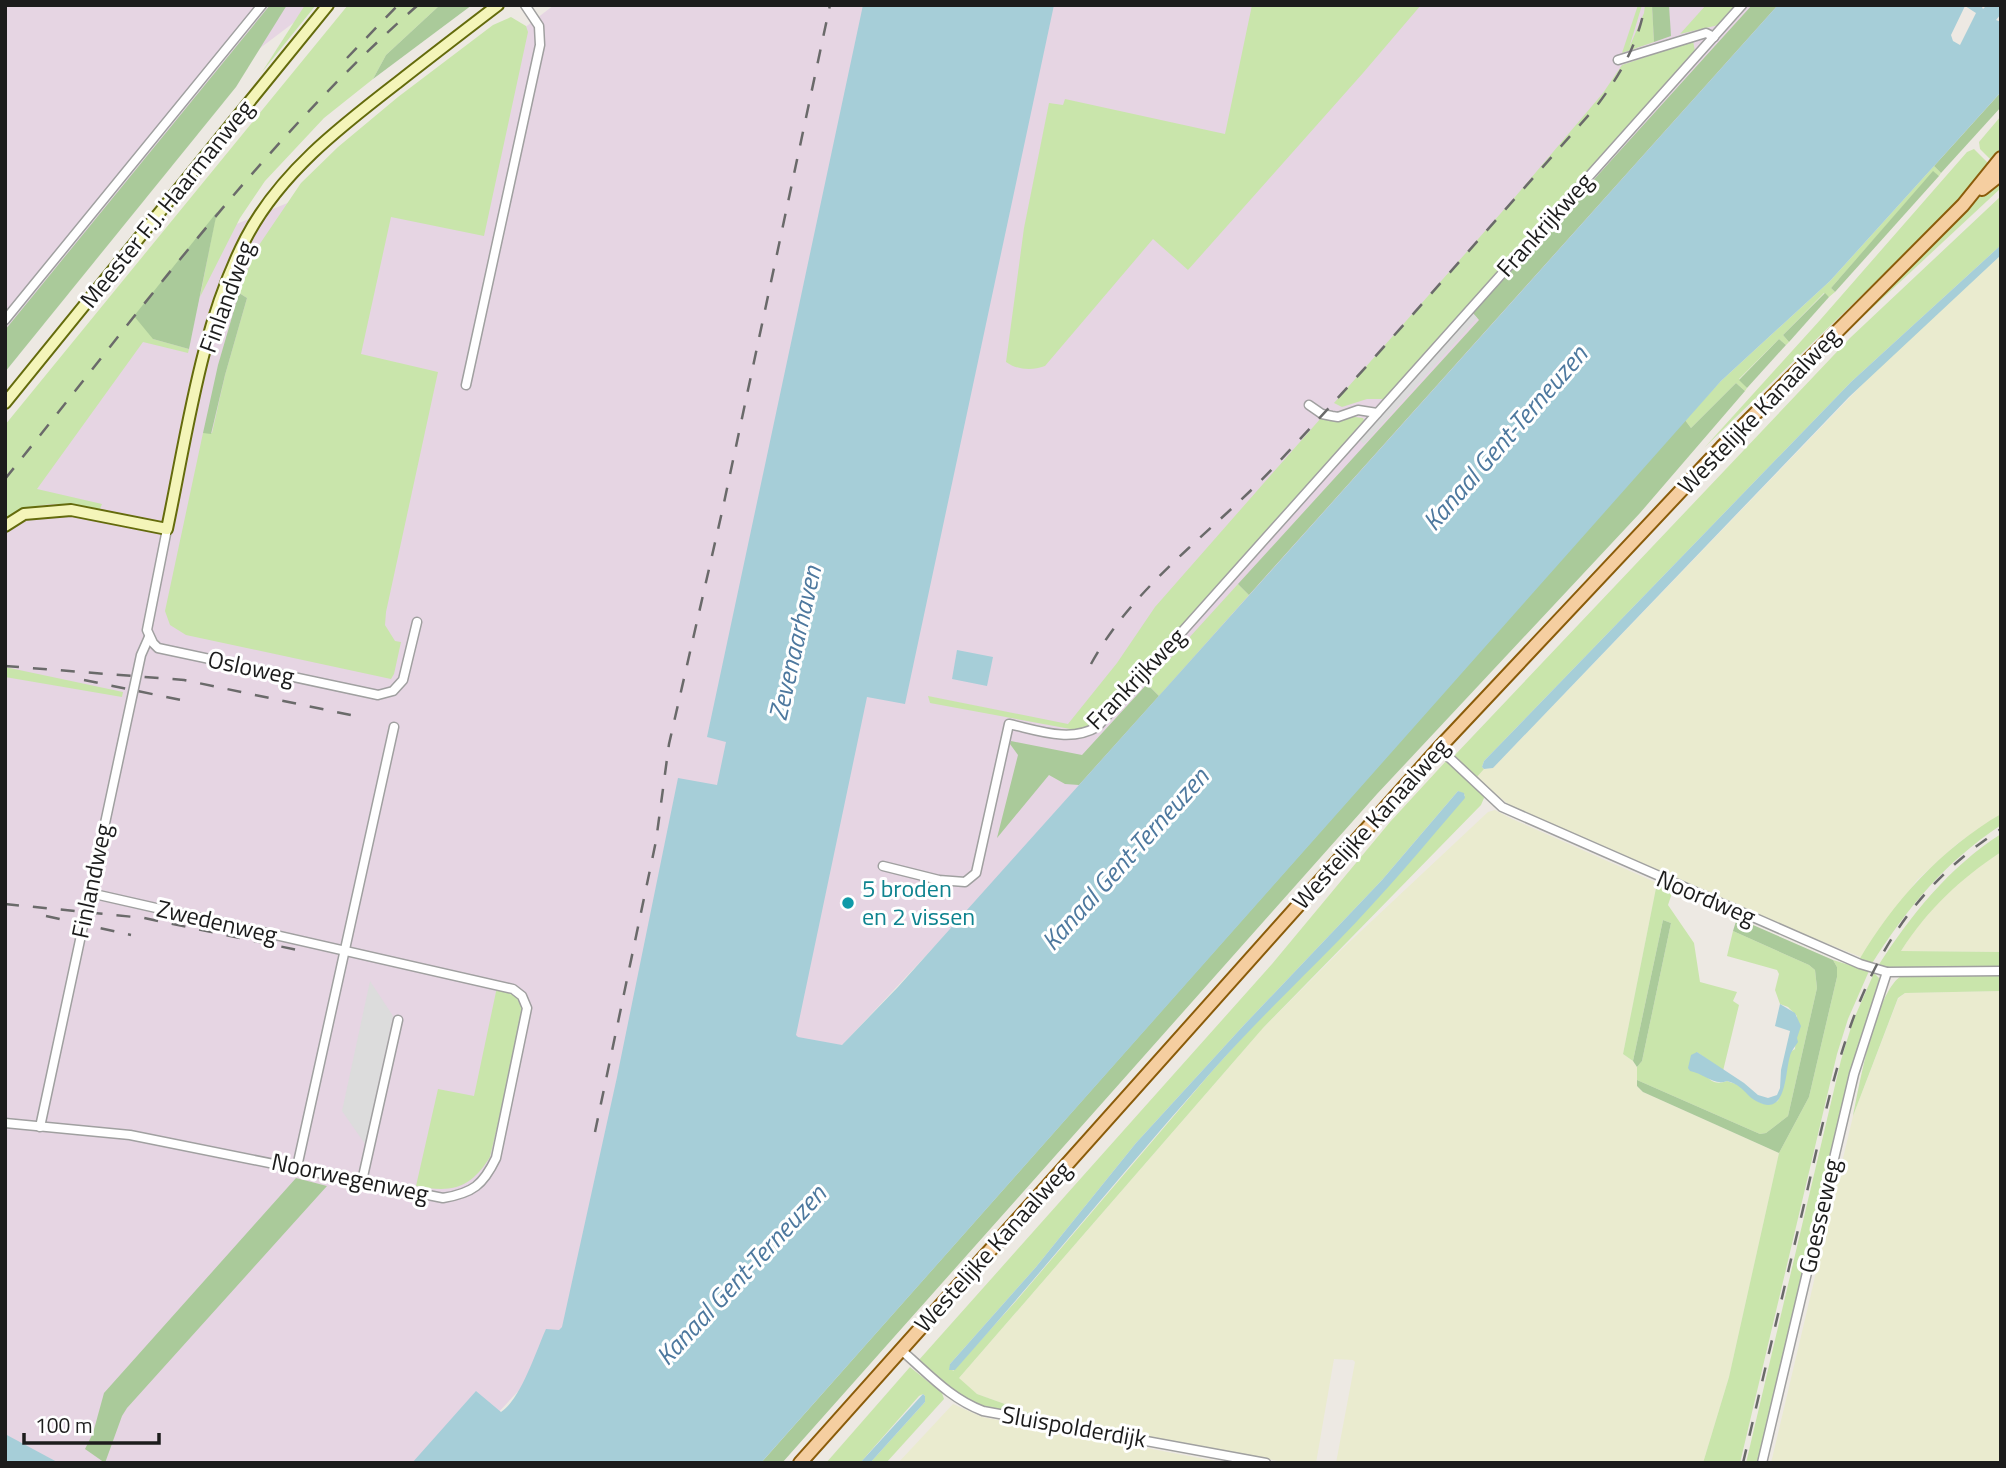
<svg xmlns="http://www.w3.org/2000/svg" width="2006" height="1468" font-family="'Titillium Web',sans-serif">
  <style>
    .industrial { fill: #e6d5e3 }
    .farmland { fill: #eaebcf }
    .grass { fill: #c9e5ab; fill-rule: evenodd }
    .forest { fill: #aaca9a }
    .parking { fill: #dcdcdc }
    .water { fill: #a6ced8; fill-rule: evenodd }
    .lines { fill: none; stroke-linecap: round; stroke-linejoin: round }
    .street-casing { stroke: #a0a0a0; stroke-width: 11 }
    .secondary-casing { stroke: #646b0c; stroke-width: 14 }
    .primary-casing { stroke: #8b5c0a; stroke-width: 16 }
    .street { stroke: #fff; stroke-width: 8 }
    .secondary { stroke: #f4f5b9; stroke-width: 10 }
    .primary { stroke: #f5cea0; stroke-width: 12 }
    .rail { stroke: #6a6a6a; stroke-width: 2.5; stroke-dasharray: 14 14; stroke-linecap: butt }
    .culture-dot { fill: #0f9aa8; stroke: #fff; stroke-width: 2.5 }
    .labels { text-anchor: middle; stroke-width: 6; stroke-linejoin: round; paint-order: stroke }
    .street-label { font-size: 24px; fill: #1c1c1c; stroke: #fff }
    .culture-label { font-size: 24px; fill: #0d838f; stroke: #fff; text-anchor: start }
    .water-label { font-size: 26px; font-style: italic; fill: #4d789e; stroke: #fff }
  </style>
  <rect width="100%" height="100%" fill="#ede9e3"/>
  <g class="industrial">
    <polygon points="5,5 317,5 234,68 5,346"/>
    <polygon points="554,5 1816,5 451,1463 12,1463 5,1459 5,512 222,230 307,195"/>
  </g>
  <g class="farmland">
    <polygon points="2001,255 2001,814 1958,843 1917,880 1861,957 1686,888 1524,817 1476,778 1484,769 1493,768 1881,365"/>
    <polygon points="1495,810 1510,818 1657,883 1623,1054 1633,1061 1637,1067 1637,1086 1643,1092 1779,1153 1729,1377 1703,1463 1336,1463 1355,1362 1353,1360 1334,1359 1316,1463 1289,1463 1046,1419 977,1394 960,1381 959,1378 1263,1028 1343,948 1488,812"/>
    <polygon points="2001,852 2001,952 1901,951 1914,931 1935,906 1966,875"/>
    <polygon points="2001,991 2001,1463 1771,1463 1853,1116 1898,999 1905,993"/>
    <polygon points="953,1404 982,1417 1226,1463 898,1463"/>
  </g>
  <g class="grass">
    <polygon points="305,5 316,5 262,72"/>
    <path d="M348 5H440L386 55 373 79 324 118 265 181 240 218 200 297 216 214 153 339 189 349 188 353 143 342 37 489 102 504 100 509C66 502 36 500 5 520V425Z"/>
    <path d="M1252 5H1421L1363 73 1188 270 1153 239 1045 366C1032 371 1017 370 1006 362L1024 228 1049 103 1063 105 1065 99 1225 134Z"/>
    <polygon points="1638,5 1642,5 1629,48 1644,13 1645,5 1652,5 1654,42 1622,53"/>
    <polygon points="1706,5 1739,5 1723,24 1680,34"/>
    <polygon points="511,17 526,26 528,32 484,236 391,217 361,354 438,372 386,612 385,625 395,641 401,642 394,674 391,679 186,635 170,625 165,611 203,433 212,433 225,375 247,298 239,293 255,251 301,183 338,147 398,97 493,25"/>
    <polygon points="1693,41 1695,51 1384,399 1367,399 1342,407 1334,403 1515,197 1603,93 1622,65"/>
    <polygon points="2001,116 2001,150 1993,162 1980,149 1979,142"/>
    <polygon points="1974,149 1990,165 1955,205 1705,447 1821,319 1967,152"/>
    <polygon points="1934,166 1941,173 1939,176 1933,172 1831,288 1835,292 1829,297 1824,293 1783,335 1789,342 1786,345 1779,339 1739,379 1747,388 1745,391 1736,383 1691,428 1685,420 1721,381 1830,281"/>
    <polygon points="2001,177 2001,188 1841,337 1926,249"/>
    <polygon points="2001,196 2001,245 1851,382 1484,761 1482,767 1484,769 1476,778 1454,756 1850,338"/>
    <polygon points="1347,416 1363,418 1365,423 1092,724 1084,729 1076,730 930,703 928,696 1068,724 1117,663 1155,607 1321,418 1332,421"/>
    <polygon points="1238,584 1249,595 1159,696 1147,684"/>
    <polygon points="5,667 123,692 122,697 5,677"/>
    <path d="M1447 760 1482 793 1484 798 1481 805 1263 1028 959 1378 977 1394 1046 1419 975 1406 956 1394 918 1361 1272 964 1390 822ZM1458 791 1465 795 1374 902 1268 1009 1213 1070 1016 1301 953 1371 950 1364 1036 1267 1136 1143 1244 1025 1382 880Z"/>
    <path d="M2001 814V825C1944 863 1907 908 1871 965L1859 960C1893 902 1942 848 2001 814Z"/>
    <path d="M2001 834V852C1959 880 1929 908 1901 951L2001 952V969L1896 968 1878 966C1911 915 1949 867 2001 834Z"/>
    <path d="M1657 883 1673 890 1668 905 1694 943 1700 982 1737 992 1733 1001 1739 1005 1723 1071 1697 1052C1701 1067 1707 1089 1727 1081 1732 1083 1738 1084 1743 1088 1757 1098 1757 1109 1778 1101L1790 1052 1795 1049 1797 1016 1788 1007 1780 1004 1775 990 1779 974 1777 970 1727 956 1733 931 1809 965 1815 970 1817 988 1788 1116 1766 1133 1760 1134 1637 1080V1067L1642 1061 1671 923 1663 920 1633 1061 1623 1054Z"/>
    <polygon points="1833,960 1869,971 1848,1019 1837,1054 1740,1463 1703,1463 1729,1377 1779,1153 1809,1097 1837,977 1837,967"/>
    <polygon points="1874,973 1880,979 1880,985 1759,1463 1746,1463 1841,1060 1853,1021"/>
    <path d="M2001 974V991L1905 993 1898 998 1853 1116C1859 1086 1876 988 1903 975Z"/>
    <path d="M497 987C518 993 524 996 523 1019L490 1157C470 1189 452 1193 416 1186L438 1089 474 1096Z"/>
    <polygon points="910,1367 942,1393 944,1399 886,1463 870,1463 925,1402 925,1396 923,1394 919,1396 860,1463 826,1463"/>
  </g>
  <g class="forest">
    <polygon points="270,5 287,5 236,87 5,372 5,330"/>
    <polygon points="440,5 472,5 373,79 386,55"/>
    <polygon points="1652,5 1669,5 1671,36 1654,42"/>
    <polygon points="1752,5 1778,5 1249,595 1238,584 1479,320 1473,313"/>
    <polygon points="2001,92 2001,107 1941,173 1934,166"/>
    <polygon points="1933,171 1939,176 1835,292 1831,288"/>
    <polygon points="217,212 189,349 153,339 134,316"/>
    <polygon points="239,293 247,298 225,375 211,434 203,433 218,365"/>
    <polygon points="1825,293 1829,297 1789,342 1783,335"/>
    <polygon points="1779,339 1786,345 1747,388 1739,380"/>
    <polygon points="1736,383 1745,391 1640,513 1377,794 782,1463 761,1463 1685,420 1691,428"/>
    <polygon points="1147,684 1159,696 1079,785 1065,784 1049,775 997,838 1018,755 1010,744 1011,741 1082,755"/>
    <polygon points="1737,918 1833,960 1837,967 1837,977 1809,1097 1779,1153 1643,1092 1637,1086 1637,1080 1760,1134 1766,1133 1788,1116 1817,988 1815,970 1809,965 1733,931"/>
    <polygon points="1663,920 1671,923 1642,1061 1637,1067 1633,1061"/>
    <polygon points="296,1178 327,1186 127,1408 122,1416 105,1463 85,1449 93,1433 104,1393"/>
  </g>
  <g class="parking">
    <polygon points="1472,313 1477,318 1364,444 1359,440"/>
    <polygon points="370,981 393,1016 365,1144 342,1111"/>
  </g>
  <g class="water">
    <path d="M863 5H1054L905 704 867 697 796 1035 798 1037 842 1045 898 987 1778 5H1981L1983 9 1987 5H2001V14L1996 20 2001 22V92L1830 281 1721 381 761 1463H412L476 1391 501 1412C521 1399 536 1351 546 1329L559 1330 562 1327 617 1077 678 778 717 785 726 742 707 737ZM1965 6 1976 13 1960 45 1953 41 1951 35Z"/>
    <polygon points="2001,245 2001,255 1849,397 1493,768 1484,769 1482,767 1484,761 1851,382"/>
    <polygon points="957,650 993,657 987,686 952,679"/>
    <path d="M1458 791 1464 793 1465 798C1424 846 1383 895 1339 940 1297 983 1254 1024 1214 1069 1126 1168 1043 1271 955 1370H949L950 1364 1036 1267 1136 1143 1244 1025 1382 880Z"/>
    <path d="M1780 1004 1795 1013 1801 1026 1797 1038 1798 1042C1795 1047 1791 1051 1790 1056 1785 1071 1787 1117 1758 1102 1745 1096 1745 1086 1727 1081 1714 1086 1705 1074 1690 1071L1688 1068 1691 1055 1697 1052 1744 1083 1758 1095 1768 1098 1777 1095 1780 1088 1781 1070 1790 1031 1775 1026Z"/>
    <polygon points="923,1394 925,1396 925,1402 870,1463 860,1463"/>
    <polygon points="5,1434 59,1463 5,1463"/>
  </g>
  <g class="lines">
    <defs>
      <g id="street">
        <polyline points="1618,60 1706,33 1714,37"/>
        <polyline points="5,320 262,5"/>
        <polyline points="466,385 540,45 539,26 525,5"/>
        <polyline points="1309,405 1322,414 1332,416 1338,417 1358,410 1377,413"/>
        <polyline points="167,529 147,630 153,643 158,648 378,695 393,691 403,680 417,622"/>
        <polyline points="1439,748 1502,807 1860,964 1887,972 2001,971"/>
        <path d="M883 866 939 880 965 882 976 873 1009 724C1037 730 1070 743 1097 727L1742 5"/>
        <path d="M5 1123 130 1135 443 1198C473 1193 483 1185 496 1158L527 1008 522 996 513 989 90 893"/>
        <polyline points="40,1127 141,655 149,637"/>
        <polyline points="297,1167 394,727"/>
        <polyline points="362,1181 398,1020"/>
        <path d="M901 1350C928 1373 949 1398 983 1411L1266 1463"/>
        <polyline points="1762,1463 1854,1074 1887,972"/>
      </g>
      <g id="secondary">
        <polyline points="5,403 328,5"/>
        <path d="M5 526 24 514 71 510 167 529C187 434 201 325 246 238 280 173 340 127 397 83 430 57 464 31 498 5"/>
      </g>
      <g id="primary">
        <polyline points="1982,189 2001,174"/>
        <polyline points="800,1463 1439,748 1722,447 1963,205 2001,158"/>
      </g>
    </defs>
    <use href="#street" class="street-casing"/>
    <use href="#secondary" class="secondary-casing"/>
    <use href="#primary" class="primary-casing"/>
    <use href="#street" class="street"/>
    <use href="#secondary" class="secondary"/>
    <use href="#primary" class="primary"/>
    <g class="rail">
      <polyline points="347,58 398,5"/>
      <path d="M5 479C136 317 261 143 418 5"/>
      <path d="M1091 664C1134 585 1214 531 1274 467 1384 350 1488 228 1595 108 1619 77 1638 45 1645 5"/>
      <polyline points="5,666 184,680 360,717"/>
      <polyline points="84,680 181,700"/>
      <polyline points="5,904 144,918 307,952"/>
      <polyline points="46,916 131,935"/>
      <polyline points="595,1132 656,841 669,744 722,512 830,5"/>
      <path d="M1743 1463C1763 1378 1783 1293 1803 1209 1839 1056 1858 922 2001 829"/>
    </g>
  </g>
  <circle class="culture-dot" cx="848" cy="903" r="7"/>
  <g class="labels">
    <g class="street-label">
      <text transform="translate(167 204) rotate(-51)" y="8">Meester F.J. Haarmanweg</text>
      <text transform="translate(1545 225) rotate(-48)" y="8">Frankrijkweg</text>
      <text transform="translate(227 297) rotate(-70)" y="8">Finlandweg</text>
      <text transform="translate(1759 411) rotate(-46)" y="8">Westelijke Kanaalweg</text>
      <text transform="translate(251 668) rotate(12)" y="8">Osloweg</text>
      <text transform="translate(1136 679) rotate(-46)" y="8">Frankrijkweg</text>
      <text transform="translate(1371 824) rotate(-48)" y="8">Westelijke Kanaalweg</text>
      <text transform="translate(92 881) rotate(-78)" y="8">Finlandweg</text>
      <text transform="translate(1706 898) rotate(23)" y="8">Noordweg</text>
      <text transform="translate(217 922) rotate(13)" y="8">Zwedenweg</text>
      <text transform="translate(350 1178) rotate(12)" y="8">Noorwegenweg</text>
      <text transform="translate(1820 1216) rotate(-77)" y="8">Goesseweg</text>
      <text transform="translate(993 1247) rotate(-48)" y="8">Westelijke Kanaalweg</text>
      <text transform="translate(1074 1427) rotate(10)" y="8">Sluispolderdijk</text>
    </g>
    <g class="culture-label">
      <text x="862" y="897">5 broden<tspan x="862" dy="28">en 2 vissen</tspan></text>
    </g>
    <g class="water-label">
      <text transform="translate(1505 438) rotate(-49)" y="9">Kanaal Gent-Terneuzen</text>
      <text transform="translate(795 643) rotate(-77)" y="9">Zevenaarhaven</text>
      <text transform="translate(1125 859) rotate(-48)" y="9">Kanaal Gent-Terneuzen</text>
      <text transform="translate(741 1275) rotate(-47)" y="9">Kanaal Gent-Terneuzen</text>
    </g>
  </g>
  <rect width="2006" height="1468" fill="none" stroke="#1c1c1c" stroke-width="14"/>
  <path d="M24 1433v10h135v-10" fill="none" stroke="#1c1c1c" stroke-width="3.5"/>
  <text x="35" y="1433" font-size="21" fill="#1c1c1c" stroke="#ffffff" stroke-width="5" paint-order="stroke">100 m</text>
</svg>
